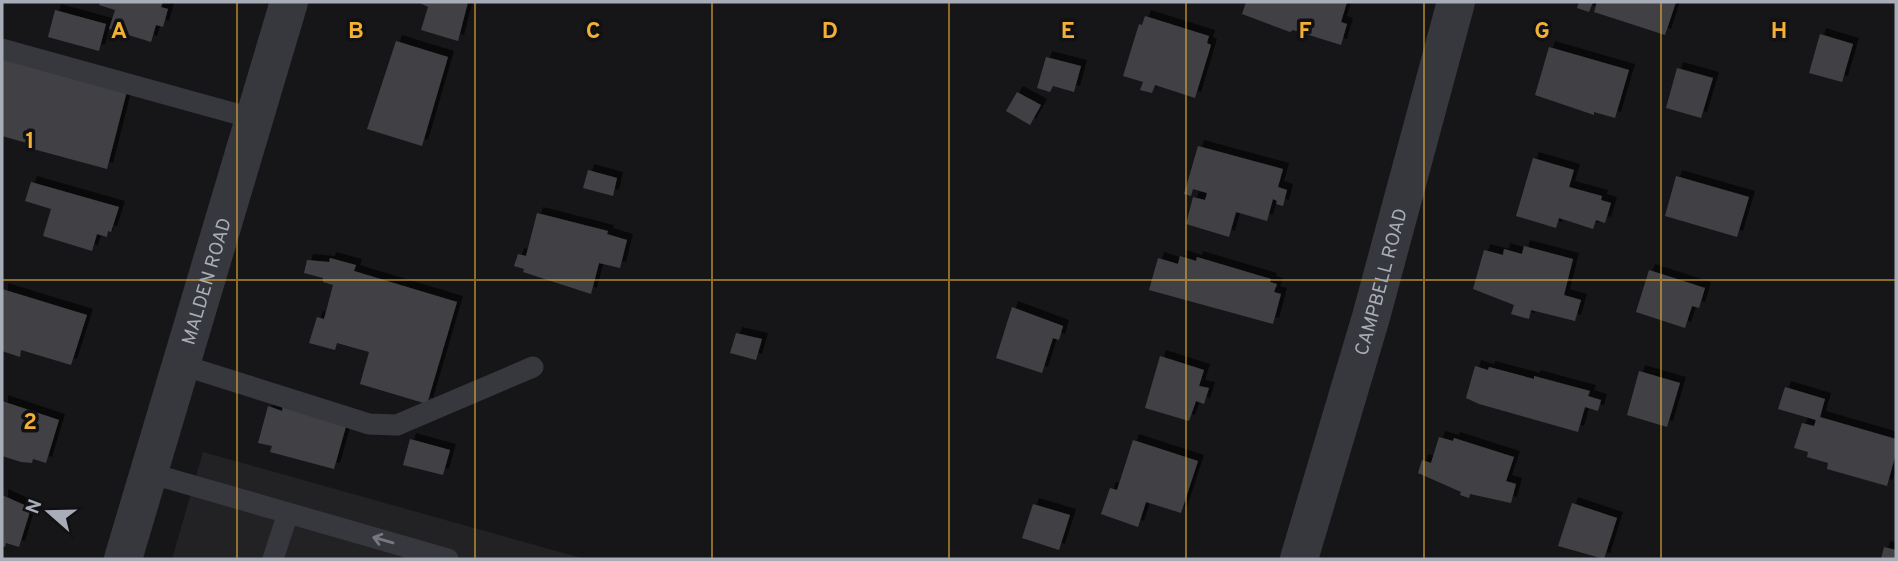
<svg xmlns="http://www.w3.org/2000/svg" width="1898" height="561" font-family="Overpass,sans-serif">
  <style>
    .built { fill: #222225 }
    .building { fill: #404145; filter: url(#shadow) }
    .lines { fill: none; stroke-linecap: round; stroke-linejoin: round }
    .service { stroke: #37383d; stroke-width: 21 }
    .minor { stroke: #37383d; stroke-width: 38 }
    .tertiary { stroke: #37383d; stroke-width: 38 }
    .oneway { stroke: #757881 }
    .grid { fill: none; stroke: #f2b134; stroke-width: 2; stroke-opacity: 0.55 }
    .labels { text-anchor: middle; stroke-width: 7; stroke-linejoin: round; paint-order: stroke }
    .street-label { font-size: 19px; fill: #a8adb8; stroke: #111113 }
    .grid-label { font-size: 23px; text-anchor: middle; font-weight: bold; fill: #f2b134; stroke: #111113; stroke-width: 7; stroke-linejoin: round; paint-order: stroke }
  </style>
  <defs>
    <filter id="shadow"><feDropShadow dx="6" dy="-6" stdDeviation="0" flood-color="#0009"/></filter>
  </defs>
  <rect width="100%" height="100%" fill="#161618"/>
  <polygon class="built" points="203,452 585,559 172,559"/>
  <g class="building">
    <polygon points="100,2 163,2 161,7 168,9 163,27 156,25 151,42 109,29 115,10 99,5"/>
    <polygon points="418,2 468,2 458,41 421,30 428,7"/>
    <polygon points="1246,2 1347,2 1341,22 1347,24 1341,45 1293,30 1290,32 1242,14"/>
    <polygon points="1579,2 1593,2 1589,12 1577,8"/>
    <polygon points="1597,2 1676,2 1665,35 1594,12"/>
    <polygon points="55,10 106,24 99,51 48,37"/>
    <polygon points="1145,16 1209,36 1207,43 1211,45 1195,98 1155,85 1152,93 1140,90 1143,82 1123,76 1139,24 1142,25"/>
    <polygon points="1820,34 1853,44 1842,82 1809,73"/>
    <polygon points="396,41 448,57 422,146 367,129"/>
    <polygon points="1549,47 1629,70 1615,118 1594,112 1594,115 1535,95"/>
    <polygon points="2,54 128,87 107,169 33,149 34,145 2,136"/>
    <polygon points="1046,57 1081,66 1074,92 1053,86 1050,92 1037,88"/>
    <polygon points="1677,68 1713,78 1701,118 1666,108"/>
    <polygon points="1017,92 1041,105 1030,125 1006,111"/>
    <polygon points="1198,146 1283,169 1278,187 1287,190 1283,206 1276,204 1277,201 1273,199 1267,221 1236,212 1229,237 1186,224 1193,197 1205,200 1207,193 1193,189 1191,196 1184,194"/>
    <polygon points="1533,158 1574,170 1569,187 1602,196 1601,200 1611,203 1605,223 1596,220 1593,229 1559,218 1556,228 1516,216"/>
    <polygon points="588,170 617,178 613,196 583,188"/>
    <polygon points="1676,176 1749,197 1737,237 1665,216"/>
    <polygon points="31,182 119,207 111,232 108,231 107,237 97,234 92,251 43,236 51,209 25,201"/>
    <polygon points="537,213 608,231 607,234 627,240 620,268 599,263 591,294 523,272 524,269 514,266 518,254 526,256"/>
    <polygon points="1524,246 1573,259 1564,295 1581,300 1575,321 1531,310 1529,319 1511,314 1514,305 1473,289 1484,250 1503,255 1504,249 1522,254"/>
    <polygon points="1180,256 1196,261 1197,257 1271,279 1270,282 1277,284 1274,292 1281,294 1273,324 1149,290 1158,258 1178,264"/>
    <polygon points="330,258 356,265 354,271 457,302 427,404 360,384 369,352 337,343 335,350 309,343 317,317 324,319 333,285 323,282 323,278 304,273 307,260 329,262"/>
    <polygon points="1649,270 1705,288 1699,308 1692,306 1685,328 1636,312"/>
    <polygon points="2,289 87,315 71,365 21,350 20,357 2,351"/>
    <polygon points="1012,307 1063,326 1059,340 1053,338 1042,373 996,358"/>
    <polygon points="736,333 762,339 756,360 730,353"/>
    <polygon points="1160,356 1204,370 1199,386 1209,388 1204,404 1196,401 1189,421 1145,408"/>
    <polygon points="1475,366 1488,370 1489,367 1534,379 1534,376 1590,391 1588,396 1601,400 1598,411 1585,407 1578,432 1479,404 1466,398"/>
    <polygon points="1639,371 1680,383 1667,427 1627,415"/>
    <polygon points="1785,387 1825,399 1820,417 1896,439 1896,453 1887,486 1827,469 1828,463 1807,457 1808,452 1794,448 1802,423 1814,426 1816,420 1778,409"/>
    <polygon points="2,401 59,420 46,463 33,459 32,463 21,462 2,456"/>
    <polygon points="268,406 282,411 283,406 347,423 334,469 270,452 272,446 258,443"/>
    <polygon points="1439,437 1453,441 1454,438 1514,457 1506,481 1516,484 1511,503 1470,494 1469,498 1460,495 1461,492 1418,473 1422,460 1431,463"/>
    <polygon points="410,439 450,450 443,475 403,465"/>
    <polygon points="1133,440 1198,461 1181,513 1146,502 1138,527 1101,514 1110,488 1117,490"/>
    <polygon points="2,495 31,508 19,547 6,543 5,547 2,546"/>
    <polygon points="1572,503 1617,518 1604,559 1558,546"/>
    <polygon points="1033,504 1070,515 1059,550 1022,538"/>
    <polygon points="1884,547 1896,550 1896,559 1881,559"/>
  </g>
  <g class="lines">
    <g class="service">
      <polyline points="2,49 255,119"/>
      <polyline points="182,365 369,424 397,425 533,367"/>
      <polyline points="149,473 288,513 273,559"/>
      <polyline points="288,513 448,559"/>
    </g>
    <path class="minor" id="s1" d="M1299 559 1371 317 1456 2"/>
    <path class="tertiary" id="s2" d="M123 559 289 2"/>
  </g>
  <defs><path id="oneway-shaft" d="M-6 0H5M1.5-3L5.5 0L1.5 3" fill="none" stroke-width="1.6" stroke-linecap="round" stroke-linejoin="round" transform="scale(1.75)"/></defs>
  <use class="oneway" href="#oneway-shaft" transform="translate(383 540) rotate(-164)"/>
  <path class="grid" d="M237 2V559M475 2V559M712 2V559M949 2V559M1186 2V559M1424 2V559M1661 2V559M2 280H1896"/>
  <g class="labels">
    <g class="street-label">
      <text dy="7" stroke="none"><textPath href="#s2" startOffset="290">MALDEN ROAD</textPath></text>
      <text dy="7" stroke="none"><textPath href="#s1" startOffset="289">CAMPBELL ROAD</textPath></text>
    </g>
  </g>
  <g class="grid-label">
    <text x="119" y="38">A</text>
    <text x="356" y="38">B</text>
    <text x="593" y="38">C</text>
    <text x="830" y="38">D</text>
    <text x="1068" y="38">E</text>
    <text x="1305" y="38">F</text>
    <text x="1542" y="38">G</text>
    <text x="1779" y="38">H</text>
    <text x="30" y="148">1</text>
    <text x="30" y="429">2</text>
  </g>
  <rect width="1898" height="561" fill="none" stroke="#a8adb8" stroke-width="7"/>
  <g transform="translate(49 512) rotate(290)" stroke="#111113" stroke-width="5" paint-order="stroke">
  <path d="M0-5L12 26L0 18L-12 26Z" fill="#a8adb8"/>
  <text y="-10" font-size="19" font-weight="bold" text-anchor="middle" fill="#a8adb8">N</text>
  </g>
</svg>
